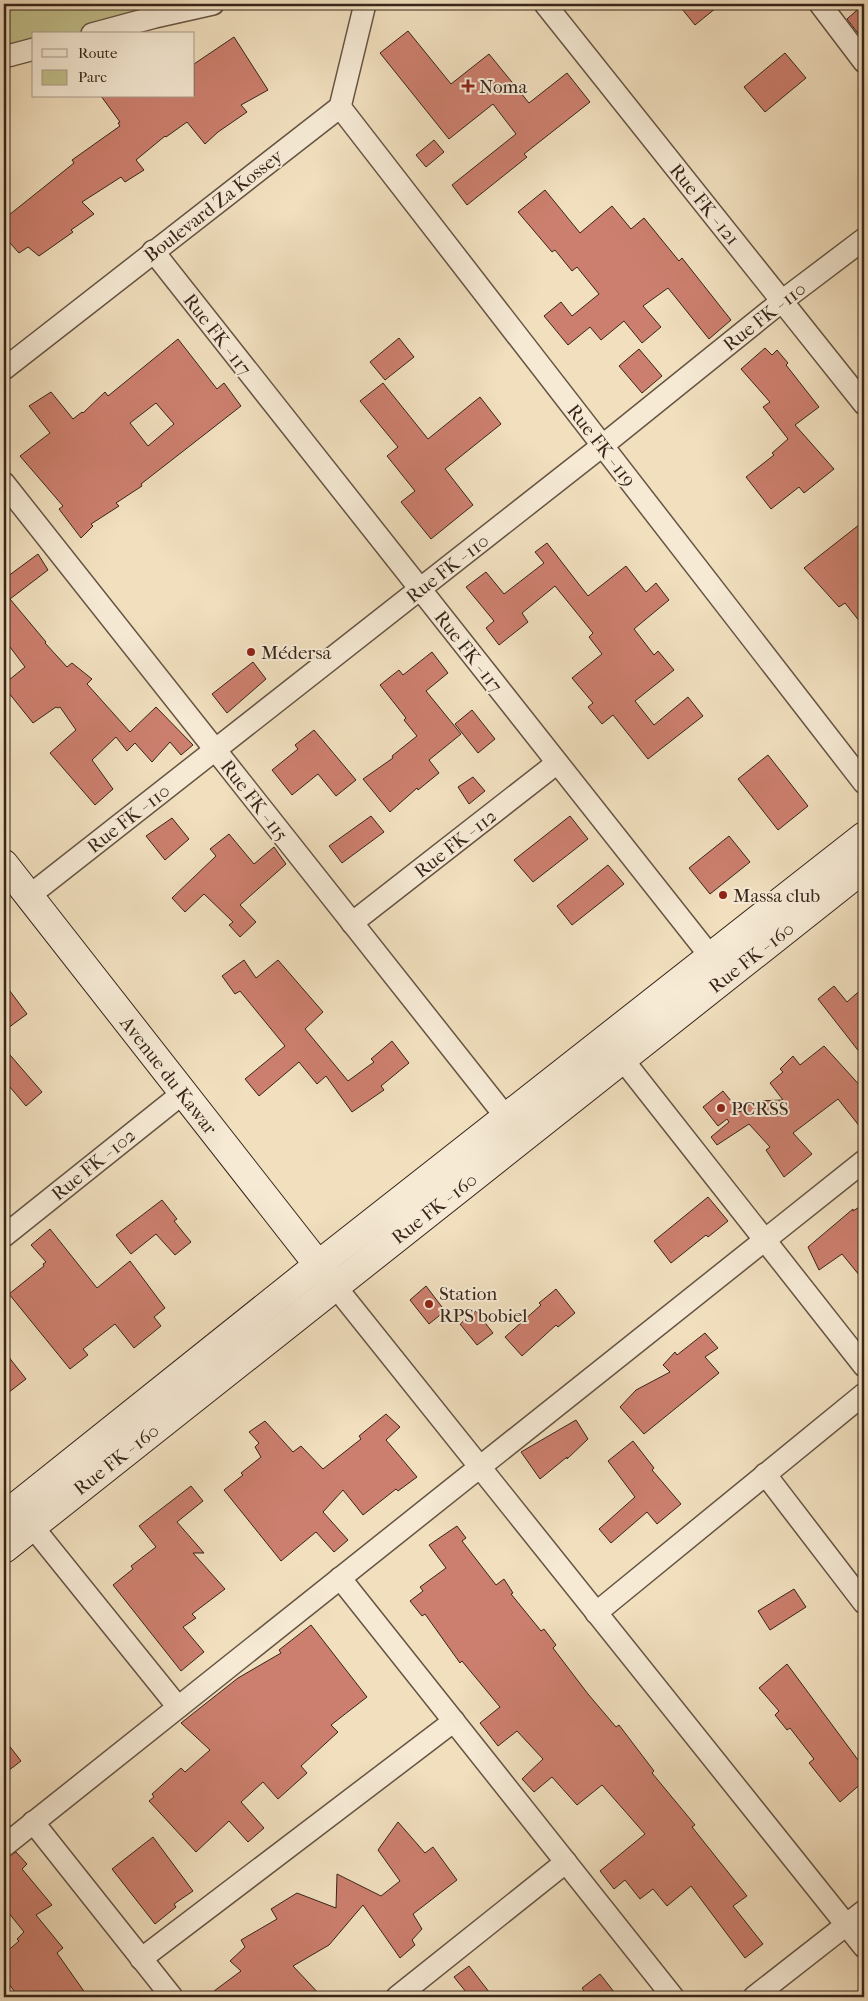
<svg xmlns="http://www.w3.org/2000/svg" width="868" height="2001" font-family="'IM FELL French Canon',serif">
  <style>
    .green { fill: #c2c08c; stroke: #7c7253 }
    .building { fill: #cc7f6e; stroke: #37251a; fill-rule: evenodd }
    .lines { fill: none; stroke-linecap: round; stroke-linejoin: round }
    .street-casing { stroke: #665443; stroke-width: 24 }
    .secondary-casing { stroke: #37251a; stroke-width: 30 }
    .street { stroke: #f6ead5; stroke-width: 21 }
    .secondary { stroke: #f6ead5; stroke-width: 28 }
    .poi-dot { fill: #8f2418; stroke: #f6ead5; stroke-width: 2 }
    .labels { text-anchor: middle; stroke-width: 4; stroke-linejoin: round; paint-order: stroke }
    .poi-label { font-size: 19px; fill: #37251a; stroke: #f6ead5; text-anchor: start }
    .street-label { font-size: 19px; fill: #37251a; stroke: #f6ead5 }
  </style>
  <rect width="100%" height="100%" fill="#f1dfbe"/>
  <filter id="stains"><feTurbulence type="fractalNoise" baseFrequency=".004" numOctaves="4"/><feColorMatrix values="0 0 0 0 .2 0 0 0 0 .09 0 0 0 0 .02 0 0 0 .5 -.17"/></filter>
  <radialGradient id="worn" r=".72"><stop offset=".6" stop-color="#630" stop-opacity="0"/><stop offset="1" stop-color="#630" stop-opacity=".3"/></radialGradient>
  <polygon class="green" points="4,4 207,4 78,34 34,34 34,44 4,51"/>
  <g class="building">
    <polygon points="678,4 721,4 695,25"/>
    <polygon points="864,4 864,41 847,19"/>
    <polygon points="408,31 451,84 489,54 529,103 567,73 590,102 524,154 527,157 467,205 452,185 516,134 493,104 449,139 380,53"/>
    <polygon points="234,37 268,90 241,105 247,112 218,132 205,144 187,122 166,137 165,136 136,160 144,170 125,182 121,177 82,202 94,214 71,230 73,232 39,256 28,247 19,253 10,243 4,248 4,219 74,163 72,160 120,126 118,123 120,122 101,96 194,96 194,64"/>
    <polygon points="785,53 806,78 765,112 744,87"/>
    <polygon points="434,140 444,152 426,167 416,155"/>
    <polygon points="545,190 580,233 612,206 631,229 644,218 679,261 682,258 731,320 709,339 668,288 643,306 661,327 642,343 624,321 601,340 590,327 568,345 544,316 561,302 572,316 599,294 577,267 572,271 555,250 552,252 518,212"/>
    <polygon points="399,338 414,357 385,380 370,362"/>
    <path d="M178 339 217 389 224 383 241 406 141 484 142 486 116 503 119 506 91 524 93 526 81 538 59 509 63 506 20 456 50 433 29 406 51 392 73 419 82 412 83 413 105 392 108 396ZM156 403 174 424 148 446 130 423Z"/>
    <polygon points="765,348 772,355 777,350 788,363 786,365 819,407 795,425 834,469 804,493 799,487 771,509 746,477 774,455 772,453 788,439 763,407 770,402 741,369"/>
    <polygon points="639,349 662,376 642,393 619,366"/>
    <polygon points="383,383 428,439 480,397 501,424 445,469 473,505 431,539 401,502 415,491 387,456 398,447 360,401"/>
    <polygon points="864,521 864,627 845,603 839,607 804,568"/>
    <polygon points="547,543 588,596 626,566 646,592 656,583 669,600 634,629 654,655 658,651 674,670 635,701 654,725 688,697 703,716 648,759 613,715 602,724 588,707 593,703 572,678 602,654 589,637 593,633 555,586 522,613 528,622 499,645 486,628 494,621 466,587 486,572 504,594 544,563 535,552"/>
    <polygon points="38,554 48,570 10,599 46,642 45,643 67,667 72,663 92,679 87,684 130,732 156,707 193,745 181,755 170,742 152,762 135,743 127,751 116,737 92,760 113,789 95,805 50,753 76,730 60,707 58,708 56,707 33,723 4,687 4,684 25,667 4,639 4,579"/>
    <polygon points="432,652 448,673 426,691 461,734 429,760 439,773 418,790 417,788 390,812 363,779 393,758 392,756 417,736 404,720 406,718 380,685 399,670 403,675"/>
    <polygon points="253,662 266,679 227,713 212,694"/>
    <polygon points="472,710 495,739 478,753 455,724"/>
    <polygon points="314,730 356,780 336,796 318,774 292,795 272,770 298,749 295,745"/>
    <polygon points="768,755 808,806 778,830 738,779"/>
    <polygon points="473,777 485,791 469,804 458,787"/>
    <polygon points="371,816 384,832 342,863 329,846"/>
    <polygon points="570,816 588,839 533,882 514,860"/>
    <polygon points="172,818 189,839 165,860 146,836"/>
    <polygon points="229,834 254,864 274,847 286,864 240,905 256,922 240,937 229,925 233,922 204,894 185,912 172,898 216,856 210,849"/>
    <polygon points="729,836 750,862 710,894 689,868"/>
    <polygon points="608,865 624,884 572,925 557,906"/>
    <polygon points="244,960 256,978 278,960 323,1012 305,1029 348,1081 374,1062 371,1059 392,1041 409,1063 381,1086 384,1090 352,1112 326,1076 317,1084 299,1062 259,1096 245,1079 285,1046 240,991 235,994 222,976"/>
    <polygon points="4,983 27,1014 4,1031"/>
    <polygon points="834,986 847,1002 864,987 864,1058 818,999"/>
    <polygon points="824,1046 864,1090 864,1132 838,1099 793,1133 812,1154 784,1177 766,1150 770,1147 749,1124 717,1145 711,1137 729,1122 727,1119 718,1126 703,1107 723,1091 740,1112 754,1101 783,1100 770,1083 783,1072 780,1069 793,1056 800,1065"/>
    <polygon points="4,1048 42,1092 26,1106 4,1080"/>
    <polygon points="708,1197 728,1221 708,1237 706,1235 671,1263 654,1241"/>
    <polygon points="162,1200 177,1219 174,1221 191,1242 175,1255 156,1234 131,1254 116,1235"/>
    <polygon points="864,1204 864,1281 842,1254 819,1270 808,1247 853,1209 853,1211"/>
    <polygon points="50,1229 97,1288 130,1261 165,1308 154,1317 161,1326 134,1348 115,1324 83,1349 88,1355 70,1369 9,1294 44,1266 43,1264 46,1262 31,1245"/>
    <polygon points="426,1286 445,1311 429,1324 410,1300"/>
    <polygon points="556,1289 575,1313 558,1327 556,1325 522,1356 505,1337 541,1305 539,1303"/>
    <polygon points="476,1311 493,1333 477,1345 460,1324"/>
    <polygon points="705,1333 718,1348 705,1357 719,1373 644,1434 620,1407 636,1390 670,1372 663,1365 675,1352 677,1355"/>
    <polygon points="4,1351 26,1379 4,1396"/>
    <polygon points="386,1414 400,1427 386,1440 417,1477 398,1491 396,1489 363,1515 343,1490 323,1512 348,1540 334,1552 316,1532 281,1561 224,1490 243,1475 241,1473 261,1457 255,1447 259,1443 249,1432 265,1421 293,1452 301,1446 323,1469 361,1439 359,1436"/>
    <polygon points="576,1420 588,1439 567,1459 567,1457 540,1479 521,1452"/>
    <polygon points="633,1441 654,1468 652,1470 681,1504 657,1524 647,1512 611,1543 599,1529 635,1497 608,1461"/>
    <polygon points="191,1486 203,1501 177,1522 204,1553 193,1553 225,1589 192,1614 196,1618 183,1627 204,1652 181,1671 113,1585 133,1569 131,1566 156,1547 139,1526"/>
    <polygon points="457,1526 466,1538 462,1541 496,1585 504,1579 513,1593 511,1594 541,1631 544,1629 556,1645 553,1648 588,1694 616,1727 619,1725 654,1771 652,1773 695,1825 692,1827 747,1896 733,1906 763,1944 745,1958 691,1886 667,1906 653,1889 640,1899 625,1880 614,1889 600,1871 645,1834 602,1785 577,1805 552,1777 534,1792 522,1779 543,1759 517,1731 498,1746 480,1723 500,1707 462,1661 460,1663 425,1614 422,1616 410,1601 423,1591 420,1587 446,1568 429,1545"/>
    <polygon points="794,1589 806,1607 770,1630 758,1611"/>
    <polygon points="311,1625 367,1697 331,1725 338,1732 301,1766 307,1773 278,1799 263,1782 241,1802 264,1828 248,1842 229,1821 196,1852 149,1801 154,1797 152,1794 181,1768 185,1772 210,1750 181,1723 238,1678 281,1653 279,1650"/>
    <polygon points="787,1664 864,1768 864,1781 840,1802 809,1763 814,1759 790,1728 787,1730 775,1715 779,1711 759,1688"/>
    <polygon points="4,1739 21,1761 4,1774"/>
    <polygon points="398,1822 425,1853 433,1847 457,1880 413,1914 422,1929 412,1940 415,1945 400,1958 363,1905 329,1945 293,1966 322,1997 206,1997 241,1971 230,1961 245,1947 241,1940 277,1919 271,1909 297,1893 336,1908 337,1874 381,1896 400,1881 378,1850"/>
    <polygon points="153,1837 193,1891 174,1904 176,1907 155,1924 112,1869"/>
    <polygon points="16,1852 27,1864 22,1869 52,1905 36,1915 63,1948 57,1953 88,1997 19,1997 4,1978 4,1954 19,1941 17,1939 24,1932 4,1907 4,1858"/>
    <polygon points="469,1966 493,1997 470,1997 454,1977"/>
    <polygon points="600,1974 618,1997 588,1997 582,1988"/>
  </g>
  <g class="lines">
    <defs>
      <g id="street">
        <polyline points="545,4 864,404"/>
        <polyline points="820,4 864,62"/>
        <polyline points="92,34 155,17 213,4"/>
        <polyline points="4,57 34,49"/>
        <polyline points="340,107 864,783"/>
        <polyline points="153,251 711,957"/>
        <polyline points="4,369 340,107 365,4"/>
        <polyline points="4,483 506,1117"/>
        <polyline points="29,896 602,446 782,301 864,239"/>
        <polyline points="352,923 557,763"/>
        <polyline points="623,1060 864,1366"/>
        <polyline points="4,1236 183,1093"/>
        <polyline points="335,1286 864,1947"/>
        <polyline points="765,1474 864,1603"/>
        <polyline points="32,1526 178,1707"/>
        <polyline points="340,1578 673,1997"/>
        <polyline points="596,1613 864,1394"/>
        <polyline points="33,1822 172,1997"/>
        <polyline points="4,1846 864,1161"/>
        <polyline points="141,1959 454,1721"/>
        <polyline points="397,1997 566,1862"/>
        <polyline points="754,1997 864,1911"/>
      </g>
      <g id="secondary">
        <polyline points="4,864 330,1280"/>
        <polyline points="4,1516 318,1265 864,836"/>
        <polyline points="4,1549 864,868"/>
      </g>
    </defs>
    <use href="#street" class="street-casing"/>
    <use href="#secondary" class="secondary-casing"/>
    <use href="#street" class="street"/>
    <use href="#secondary" class="secondary"/>
  </g>
  <g class="poi-dot">
    <path d="M465.5 78.5h5v5h5v5h-5v5h-5v-5h-5v-5h5z"/>
    <circle cx="251" cy="652" r="5"/>
    <circle cx="723" cy="895" r="5"/>
    <circle cx="721" cy="1108" r="5"/>
    <circle cx="429" cy="1304" r="5"/>
  </g>
  <g class="labels">
    <g class="poi-label">
      <text x="479" y="93">Noma</text>
      <text x="261" y="659">Médersa</text>
      <text x="733" y="902">Massa club</text>
      <text x="731" y="1115">PCRSS</text>
      <text x="439" y="1300">Station<tspan x="439" dy="22">RPS bobiel</tspan></text>
    </g>
    <g class="street-label">
      <text transform="translate(705 204) rotate(51)" y="7">Rue FK - 121</text>
      <text transform="translate(213 205) rotate(-38)" y="7">Boulevard Za Kossey</text>
      <text transform="translate(764 316) rotate(-38)" y="7">Rue FK - 110</text>
      <text transform="translate(218 334) rotate(52)" y="7">Rue FK - 117</text>
      <text transform="translate(602 445) rotate(52)" y="7">Rue FK - 119</text>
      <text transform="translate(447 568) rotate(-38)" y="7">Rue FK - 110</text>
      <text transform="translate(469 651) rotate(52)" y="7">Rue FK - 117</text>
      <text transform="translate(255 800) rotate(52)" y="7">Rue FK - 115</text>
      <text transform="translate(128 818) rotate(-38)" y="7">Rue FK - 110</text>
      <text transform="translate(455 843) rotate(-38)" y="7">Rue FK - 112</text>
      <text transform="translate(751 957) rotate(-38)" y="7">Rue FK - 160</text>
      <text transform="translate(169 1075) rotate(52)" y="7">Avenue du Kawar</text>
      <text transform="translate(93 1164) rotate(-39)" y="7">Rue FK - 102</text>
      <text transform="translate(434 1208) rotate(-38)" y="7">Rue FK - 160</text>
      <text transform="translate(116 1459) rotate(-38)" y="7">Rue FK - 160</text>
    </g>
  </g>
  <rect width="868" height="2001" fill="none" stroke="#f1dfbe" stroke-width="20"/>
  <rect x="5" y="5" width="858" height="1991" fill="none" stroke="#37251a" stroke-width="2.5"/>
  <rect x="10" y="10" width="848" height="1981" fill="none" stroke="#37251a"/>
  <rect x="32" y="32" width="162" height="65" fill="#f6ead5" stroke="#aa9b8a"/>
  <rect x="42" y="49" width="25" height="8" fill="#f6ead5" stroke="#aa9b8a"/>
  <text x="78" y="58" font-size="15" fill="#37251a">Route</text>
  <rect x="42" y="70" width="25" height="15" fill="#c2c08c" stroke="#aa9b8a"/>
  <text x="78" y="82" font-size="15" fill="#37251a">Parc</text>
  <rect width="100%" height="100%" filter="url(#stains)"/>
  <rect width="100%" height="100%" fill="url(#worn)"/>
</svg>
